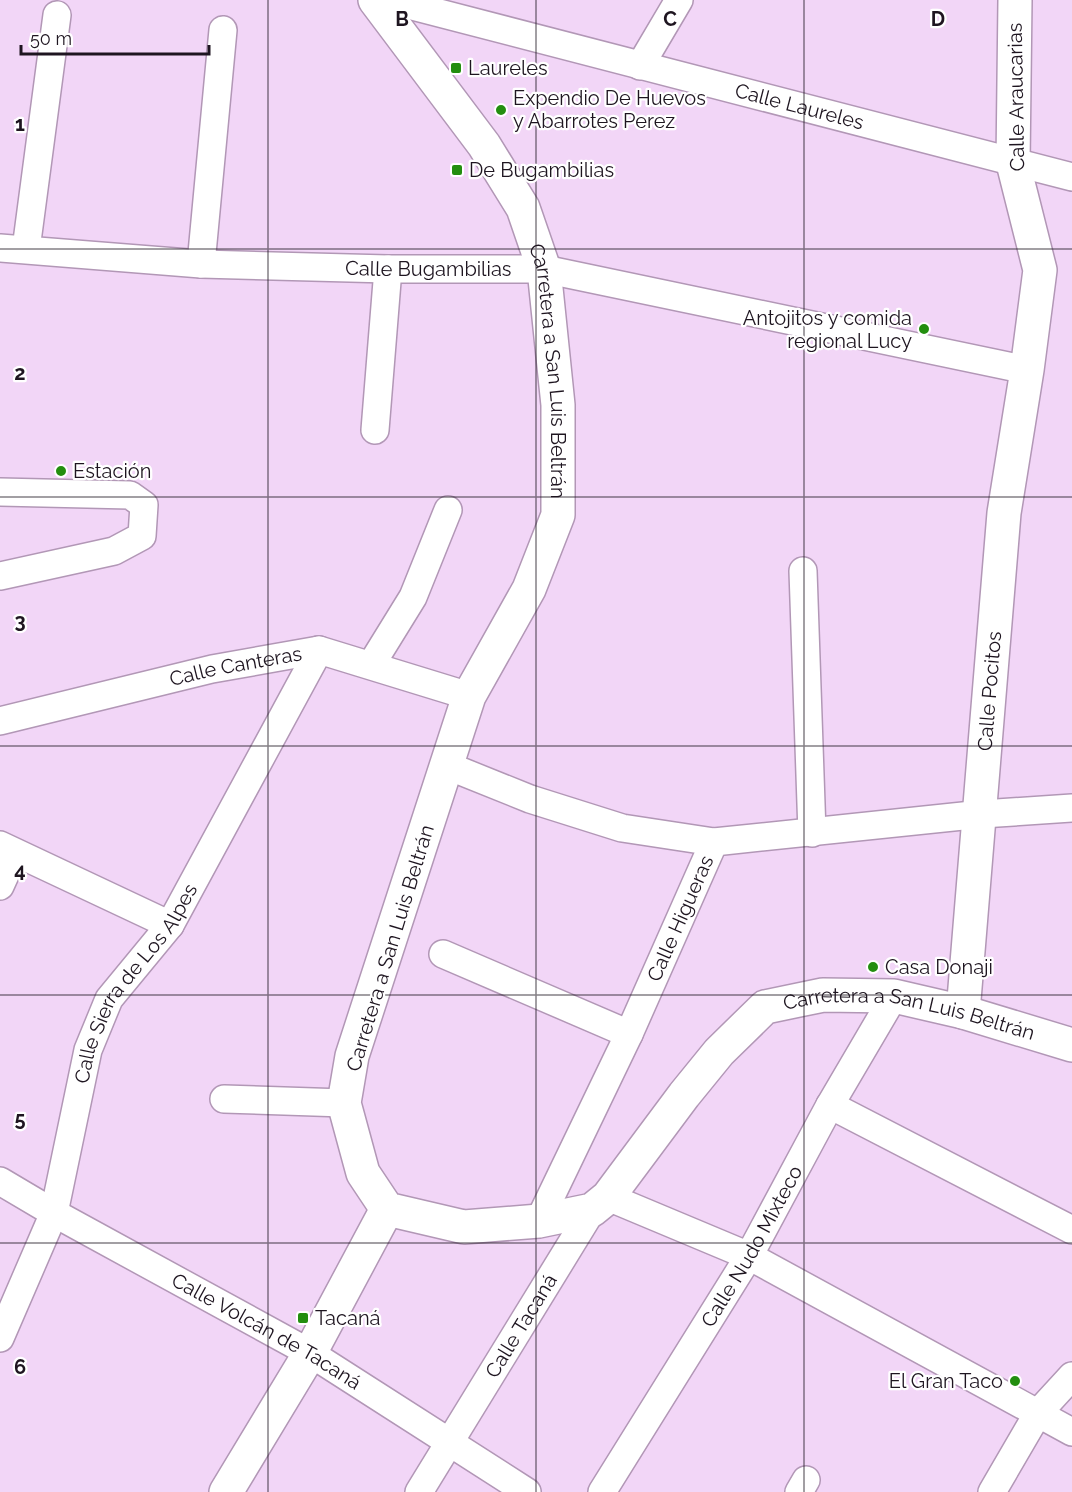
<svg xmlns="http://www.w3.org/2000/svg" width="1072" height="1492" font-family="Raleway,sans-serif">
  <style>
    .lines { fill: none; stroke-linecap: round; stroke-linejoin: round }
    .street-casing { stroke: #b297b6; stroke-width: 30 }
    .secondary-casing { stroke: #b297b6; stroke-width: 36 }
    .street { stroke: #fff; stroke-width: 27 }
    .secondary { stroke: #fff; stroke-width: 33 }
    .grid { fill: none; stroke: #1e1520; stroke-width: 1.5; stroke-opacity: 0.55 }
    .poi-dot { fill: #238e0f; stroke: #fff; stroke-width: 2 }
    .labels { text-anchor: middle; stroke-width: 4.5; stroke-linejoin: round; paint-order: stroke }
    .poi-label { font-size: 20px; fill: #1e1520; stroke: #fff; text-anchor: start }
    .street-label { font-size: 20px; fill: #1e1520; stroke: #fff }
    .grid-label { font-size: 20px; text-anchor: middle; font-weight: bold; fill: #1e1520; stroke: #fff; stroke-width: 4.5; stroke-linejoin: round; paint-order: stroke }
  </style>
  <rect width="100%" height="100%" fill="#f2d6f7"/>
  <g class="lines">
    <defs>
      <g id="street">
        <path id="s1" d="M389 0 1072 177"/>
        <polyline points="640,66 679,0"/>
        <path id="s2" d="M0 248 201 264 388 269H544L1027 370"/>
        <polyline points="26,249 57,15"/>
        <polyline points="201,264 223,30"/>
        <polyline points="375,430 388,269"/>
        <polyline points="0,492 130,495 144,505 142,536 114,551 0,576"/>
        <polyline points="803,571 812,833"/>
        <polyline points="371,665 413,597 448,510"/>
        <path id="s3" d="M0 721 212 669 319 650 469 696"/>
        <polyline points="448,766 530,799 622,828 714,842 982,814 1072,808"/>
        <polyline points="0,845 170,925"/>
        <polyline points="0,886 15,853"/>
        <polyline points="443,954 629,1034"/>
        <polyline points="224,1099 344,1103"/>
        <polyline points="830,1105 1072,1230"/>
        <path id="s4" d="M0 1181 54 1213 310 1353 527 1492"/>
        <polyline points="608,1197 749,1256 1072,1432"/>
        <path id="s5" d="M539 1221 629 1034 714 842"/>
        <path id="s6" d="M0 1338 54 1213 88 1050 109 999 170 925 319 650"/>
        <path id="s7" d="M419 1492 592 1210"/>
        <path id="s8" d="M602 1492 749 1256 830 1105 894 996"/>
        <polyline points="799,1492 806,1480"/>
        <polyline points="992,1492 1038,1413 1072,1376"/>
      </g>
      <g id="secondary">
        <path id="s9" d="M375 0 484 145 523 208 544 269 558 405V515L529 589 469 696 352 1056 344 1103 363 1173 387 1209 464 1227 539 1221 592 1210 608 1197 684 1095 719 1052 765 1007 823 995 894 996 963 1012 1072 1045"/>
        <path id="s10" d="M963 1012 1004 513 1027 370 1040 270 1013 163 1015 0"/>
        <polyline points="226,1492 310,1353 387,1209"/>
      </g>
    </defs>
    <use href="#street" class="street-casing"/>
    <use href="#secondary" class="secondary-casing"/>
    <use href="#street" class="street"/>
    <use href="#secondary" class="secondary"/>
  </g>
  <path class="grid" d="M268 0V1492M536 0V1492M804 0V1492M0 249H1072M0 497H1072M0 746H1072M0 995H1072M0 1243H1072"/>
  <g class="poi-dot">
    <rect x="450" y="62" width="12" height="12" rx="3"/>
    <circle cx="501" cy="110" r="6"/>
    <rect x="451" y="164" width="12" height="12" rx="3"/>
    <circle cx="924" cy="329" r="6"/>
    <circle cx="61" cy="471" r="6"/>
    <circle cx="873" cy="967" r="6"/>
    <rect x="297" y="1312" width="12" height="12" rx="3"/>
    <circle cx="1015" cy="1381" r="6"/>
  </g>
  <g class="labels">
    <g class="poi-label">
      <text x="468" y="75">Laureles</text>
      <text x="513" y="105">Expendio De Huevos<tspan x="513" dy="23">y Abarrotes Perez</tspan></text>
      <text x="469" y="177">De Bugambilias</text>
      <text x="912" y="325" text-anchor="end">Antojitos y comida<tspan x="912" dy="23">regional Lucy</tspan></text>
      <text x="73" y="478">Estación</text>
      <text x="885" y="974">Casa Donaji</text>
      <text x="315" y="1325">Tacaná</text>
      <text x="1003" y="1388" text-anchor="end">El Gran Taco</text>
    </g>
    <g class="street-label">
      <text transform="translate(1016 97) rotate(-91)" y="7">Calle Araucarias</text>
      <text dy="7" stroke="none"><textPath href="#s1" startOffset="424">Calle Laureles</textPath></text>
      <text dy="7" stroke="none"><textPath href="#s2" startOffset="429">Calle Bugambilias</textPath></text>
      <text dy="7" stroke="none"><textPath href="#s9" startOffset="422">Carretera a San Luis Beltrán</textPath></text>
      <text dy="7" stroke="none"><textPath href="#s3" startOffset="242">Calle Canteras</textPath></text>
      <text dy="7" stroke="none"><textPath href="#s10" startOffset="322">Calle Pocitos</textPath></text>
      <text dy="7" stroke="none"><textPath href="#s5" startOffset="334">Calle Higueras</textPath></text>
      <text transform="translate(390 948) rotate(-73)" y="7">Carretera a San Luis Beltrán</text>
      <text dy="7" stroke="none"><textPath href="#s6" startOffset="384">Calle Sierra de Los Alpes</textPath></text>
      <text dy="7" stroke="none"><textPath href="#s9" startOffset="1934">Carretera a San Luis Beltrán</textPath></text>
      <text dy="7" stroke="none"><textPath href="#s8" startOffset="288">Calle Nudo Mixteco</textPath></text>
      <text dy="7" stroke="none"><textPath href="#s7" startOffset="195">Calle Tacaná</textPath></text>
      <text dy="7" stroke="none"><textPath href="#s4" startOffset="306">Calle Volcán de Tacaná</textPath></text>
    </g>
  </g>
  <g class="grid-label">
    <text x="402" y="26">B</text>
    <text x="670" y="26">C</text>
    <text x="938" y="26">D</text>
    <text x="20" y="131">1</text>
    <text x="20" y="380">2</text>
    <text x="20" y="628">3</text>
    <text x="20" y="877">4</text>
    <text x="20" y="1126">5</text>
    <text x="20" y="1374">6</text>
  </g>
  <path d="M21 45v9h188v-9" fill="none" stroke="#1e1520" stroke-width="3"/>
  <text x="30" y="45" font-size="18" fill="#1e1520" stroke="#ffffff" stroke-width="4.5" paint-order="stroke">50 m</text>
</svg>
